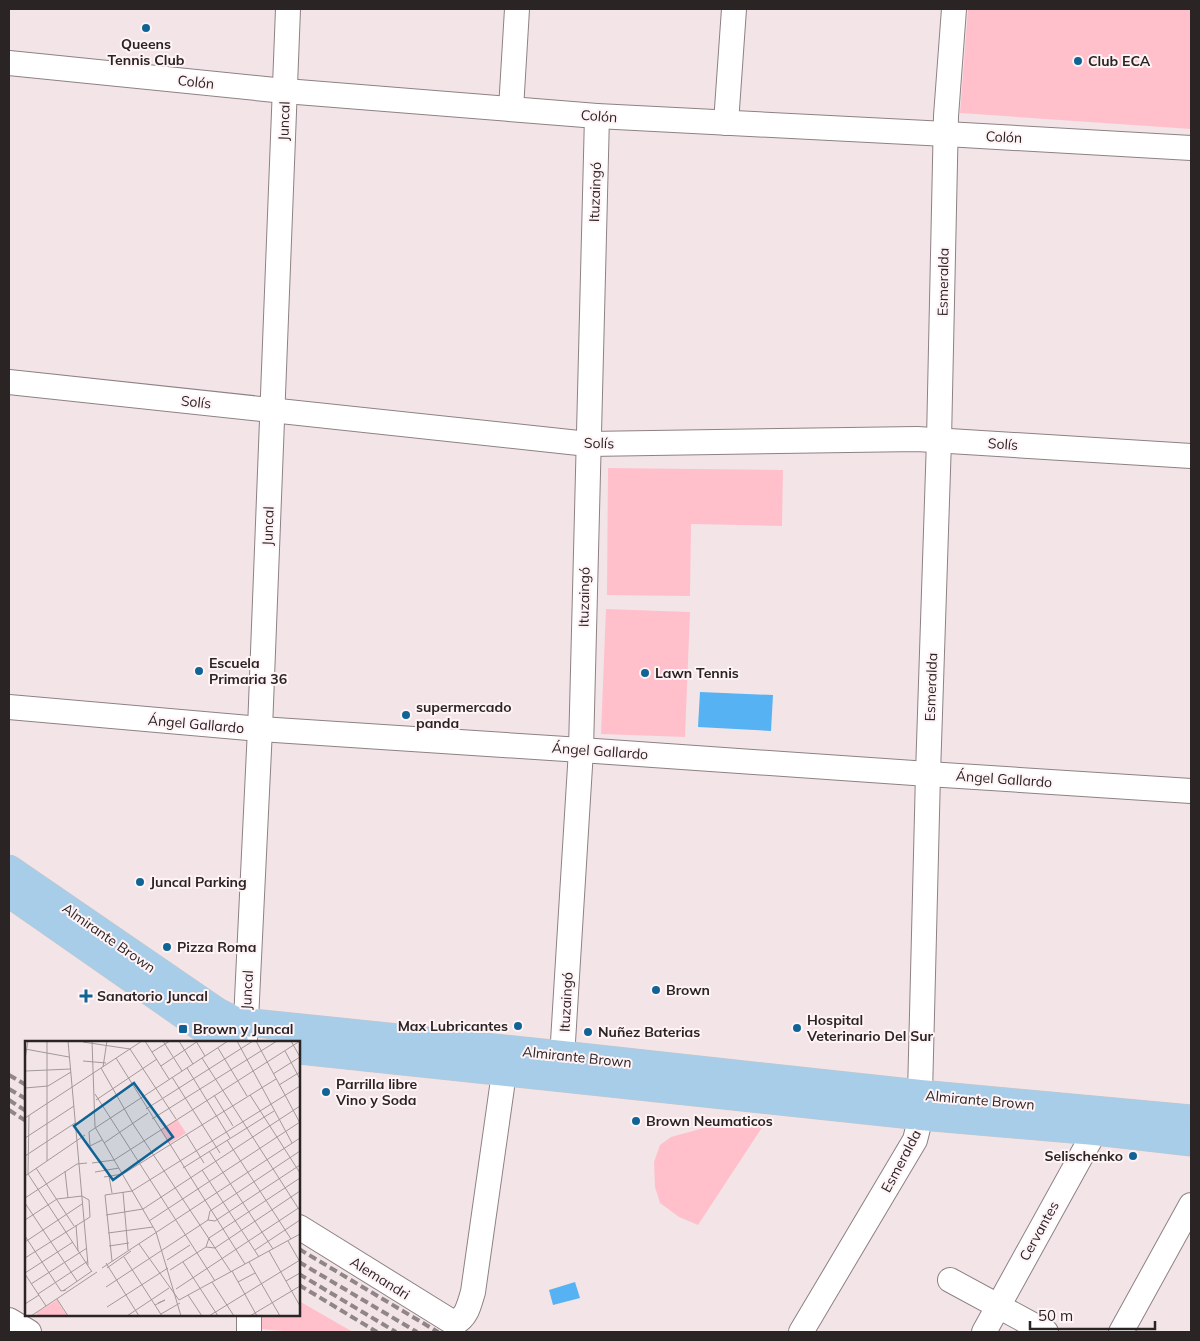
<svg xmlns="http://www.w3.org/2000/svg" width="1200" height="1341" font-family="Mulish,sans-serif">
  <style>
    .green { fill: #ffc0cc }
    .water { fill: #56b2f2 }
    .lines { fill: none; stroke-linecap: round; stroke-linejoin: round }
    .minor-casing { stroke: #8e8183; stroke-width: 26 }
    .major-casing { stroke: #c8c6c6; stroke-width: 29 }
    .minor { stroke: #fff; stroke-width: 24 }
    .major { stroke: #a8cde9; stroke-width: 28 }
    .rail { stroke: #908688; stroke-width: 4; stroke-dasharray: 8 4; stroke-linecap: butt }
    .poi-dot { fill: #106495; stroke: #fff3f5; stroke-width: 2 }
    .labels { text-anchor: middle; stroke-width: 4; stroke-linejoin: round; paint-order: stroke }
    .poi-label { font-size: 14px; font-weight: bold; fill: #2a2425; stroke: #fff3f5; text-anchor: start }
    .street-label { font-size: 14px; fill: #2a2425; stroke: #fff3f5 }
    .inset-road { fill: none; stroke: #a39899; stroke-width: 1 }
    .view { fill: #106495; fill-opacity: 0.15; stroke: #106495; stroke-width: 2.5 }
    .inset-edge { fill: none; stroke: #2a2425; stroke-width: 2.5 }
  </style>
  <rect width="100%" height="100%" fill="#f3e5e7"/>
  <g class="green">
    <polygon points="968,9 1191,9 1191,129 960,113"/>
    <polygon points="608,468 783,470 782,526 691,524 690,596 607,595"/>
    <polygon points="606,609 690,612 685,737 601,734"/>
    <polygon points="769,1117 698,1225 679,1217 660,1203 655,1187 654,1162 660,1145 671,1137 736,1119"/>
    <polygon points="299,1301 353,1332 295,1332 260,1329 262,1315 299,1315"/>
  </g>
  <g class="water">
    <polygon points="700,692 773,695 771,731 698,727"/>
    <polygon points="575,1282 580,1298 553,1305 549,1290"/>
  </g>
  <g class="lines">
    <defs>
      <g id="minor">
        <polyline points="9,63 285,91 597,116 946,134 1191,148"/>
        <polyline points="511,109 517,9"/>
        <polyline points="726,123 734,9"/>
        <polyline points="9,382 588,444 917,439 1191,456"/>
        <polyline points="9,707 260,729 581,750 928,774 1191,791"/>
        <polyline points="245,1041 260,729 288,9"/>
        <polyline points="561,1074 581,750 597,116"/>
        <path d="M299 1227 449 1320 455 1323C467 1317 469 1305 473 1292L504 1073"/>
        <polyline points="950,1280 1046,1332"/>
        <polyline points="9,1320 29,1332"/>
        <polyline points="249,1332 249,1315"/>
        <polyline points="801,1332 915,1140 921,1116 920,1094 928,774 939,440 946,116 954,9"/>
        <polyline points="984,1332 1095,1131"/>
        <polyline points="1121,1332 1191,1205"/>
      </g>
      <g id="major">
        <polyline points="9,869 216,1011 235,1021 562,1055 920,1094 1191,1119"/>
        <polyline points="9,893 214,1036 223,1040 234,1042"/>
        <polyline points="299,1050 921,1116 1095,1131 1191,1142"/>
      </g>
    </defs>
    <use href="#minor" class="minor-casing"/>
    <use href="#major" class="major-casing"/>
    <use href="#minor" class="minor"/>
    <use href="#major" class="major"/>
    <g class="rail">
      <polyline points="9,1075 26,1085"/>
      <polyline points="9,1089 26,1099"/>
      <polyline points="9,1100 26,1111"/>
      <polyline points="9,1110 26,1121"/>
      <polyline points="299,1249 438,1332"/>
      <polyline points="299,1262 417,1332"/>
      <polyline points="299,1274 396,1332"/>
      <polyline points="299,1285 377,1332"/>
    </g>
  </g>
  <g class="poi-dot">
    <circle cx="146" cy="28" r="5"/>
    <circle cx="1078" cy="61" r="5"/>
    <circle cx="199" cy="671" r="5"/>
    <circle cx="645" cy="673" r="5"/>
    <circle cx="406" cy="715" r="5"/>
    <circle cx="140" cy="882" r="5"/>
    <circle cx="167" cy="947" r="5"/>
    <circle cx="656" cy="990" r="5"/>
    <path d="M83.5 988.5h5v5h5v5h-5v5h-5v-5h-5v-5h5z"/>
    <circle cx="518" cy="1026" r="5"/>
    <circle cx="797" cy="1028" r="5"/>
    <rect x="178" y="1024" width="10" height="10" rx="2.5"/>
    <circle cx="588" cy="1032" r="5"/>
    <circle cx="326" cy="1092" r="5"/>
    <circle cx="636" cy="1121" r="5"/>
    <circle cx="1133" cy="1156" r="5"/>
  </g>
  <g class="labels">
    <g class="poi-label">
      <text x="146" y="49" text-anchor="middle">Queens<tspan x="146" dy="16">Tennis Club</tspan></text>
      <text x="1088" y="66">Club ECA</text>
      <text x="209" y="668">Escuela<tspan x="209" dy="16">Primaria 36</tspan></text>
      <text x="655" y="678">Lawn Tennis</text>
      <text x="416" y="712">supermercado<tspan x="416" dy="16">panda</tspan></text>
      <text x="150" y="887">Juncal Parking</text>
      <text x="177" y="952">Pizza Roma</text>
      <text x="666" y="995">Brown</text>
      <text x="97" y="1001">Sanatorio Juncal</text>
      <text x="807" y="1025">Hospital<tspan x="807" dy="16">Veterinario Del Sur</tspan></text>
      <text x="508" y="1031" text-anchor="end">Max Lubricantes</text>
      <text x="193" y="1034">Brown y Juncal</text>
      <text x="598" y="1037">Nuñez Baterias</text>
      <text x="336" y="1089">Parrilla libre<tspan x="336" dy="16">Vino y Soda</tspan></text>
      <text x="646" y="1126">Brown Neumaticos</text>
      <text x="1123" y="1161" text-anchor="end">Selischenko</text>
    </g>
    <g class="street-label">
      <text transform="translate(196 82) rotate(6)" y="5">Colón</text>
      <text transform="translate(599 116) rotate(4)" y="5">Colón</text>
      <text transform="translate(284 121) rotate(-88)" y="5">Juncal</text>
      <text transform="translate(1004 137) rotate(3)" y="5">Colón</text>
      <text transform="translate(595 192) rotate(-88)" y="5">Ituzaingó</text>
      <text transform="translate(943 282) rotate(-89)" y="5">Esmeralda</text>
      <text transform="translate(196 402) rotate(6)" y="5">Solís</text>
      <text transform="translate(599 443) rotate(1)" y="5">Solís</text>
      <text transform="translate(1003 444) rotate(4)" y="5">Solís</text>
      <text transform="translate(268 526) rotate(-88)" y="5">Juncal</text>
      <text transform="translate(584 597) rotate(-89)" y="5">Ituzaingó</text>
      <text transform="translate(931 687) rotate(-88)" y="5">Esmeralda</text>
      <text transform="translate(196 724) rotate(5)" y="5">Ángel Gallardo</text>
      <text transform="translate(600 751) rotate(4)" y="5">Ángel Gallardo</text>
      <text transform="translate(1004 779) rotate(4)" y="5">Ángel Gallardo</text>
      <text transform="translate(109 938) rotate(35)" y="5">Almirante Brown</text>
      <text transform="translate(247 990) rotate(-87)" y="5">Juncal</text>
      <text transform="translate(566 1002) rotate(-87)" y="5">Ituzaingó</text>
      <text transform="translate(577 1057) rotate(6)" y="5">Almirante Brown</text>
      <text transform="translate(980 1100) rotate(5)" y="5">Almirante Brown</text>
      <text transform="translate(901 1161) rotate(-62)" y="5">Esmeralda</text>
      <text transform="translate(1039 1231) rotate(-61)" y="5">Cervantes</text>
      <text transform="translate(380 1278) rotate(32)" y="5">Alemandri</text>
    </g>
  </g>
  <g transform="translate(25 1041)">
    <rect width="275" height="275" fill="#f3e5e7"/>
    <path d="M152 78 161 92 144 103 135 89ZM32 259 42 275H13L11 272Z" fill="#ffc0cc"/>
    <path class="inset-road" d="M43 0 63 224M67 0 70 86 131 191 156 275M120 0 144 38M138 0 157 30M154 0 168 23M171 0 180 15M212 0 267 102M231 0 275 82M58 1 105 8 151 78M193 7 222 55M0 8 44 16M260 10 275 38M127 11 145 0M91 17 220 223M177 17 275 170M0 18 3 0M58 20 81 22M136 25 173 0M78 26 82 0M76 27 108 83 206 231M162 27 205 97M0 30 46 28M248 33 275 16 266 0M147 36 195 112M254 44 275 31M0 47 23 45 46 31M70 53 190 240M189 54 208 85M225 54 275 132M71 59 132 18M121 68 228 0M4 74 3 133 67 231M0 77 117 0M127 78 252 0M161 93 179 122M0 97 49 65M77 99 65 105 64 91 203 0M202 99 266 198M79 102 123 72M184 110 248 208M0 115 50 82M22 120V0M67 122 89 119 275 0M11 127 49 185M158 127 249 70M177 129 234 216M40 130 43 157M70 131 94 127M0 135 60 94M84 135 87 152M79 136 98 133 251 38M98 151 103 209M0 157 52 123 62 122M0 162 52 240M81 174 118 168 275 65M0 179 32 158 57 155 64 159 65 176 0 217M183 179 185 170 275 110M183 179 190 180 275 124M124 180 275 81M51 184 53 210M83 192 128 186M0 195 36 250 41 249M263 200 275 221M0 201 57 163M114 203 154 259 275 193M84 205 104 202M181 206 190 207 275 150M230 209 275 179M244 210 275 265M99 216 137 275M142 219 165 204M87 220 80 154 107 150 275 45M158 221 193 275M224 221 255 275M81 222 114 275M77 227 275 97M82 227 106 210M145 229 181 206 184 197 275 137M207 230 232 275M0 232 48 201M0 233 21 265M261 240 275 232M187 241 209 275M213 241 230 232M6 243 62 207M81 246 183 179M151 248 275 166M38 250 67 230M13 253 63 220M163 254 177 275M32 258 43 275M0 263 14 254M130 264 140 259 133 262M82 266 143 227M136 273 155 262M6 275 72 231M102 275 144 247M184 275 275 219M225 275 275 245"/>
    <path class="view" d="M109 42 148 96 88 139 49 85Z"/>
    <rect width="275" height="275" class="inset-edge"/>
  </g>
  <rect width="1200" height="1341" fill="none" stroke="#2a2425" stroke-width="20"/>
  <path d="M1030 1321v8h125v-8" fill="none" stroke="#2a2425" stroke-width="2.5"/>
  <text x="1038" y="1321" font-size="15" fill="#2a2425" stroke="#fff3f5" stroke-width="4" paint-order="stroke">50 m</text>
</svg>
